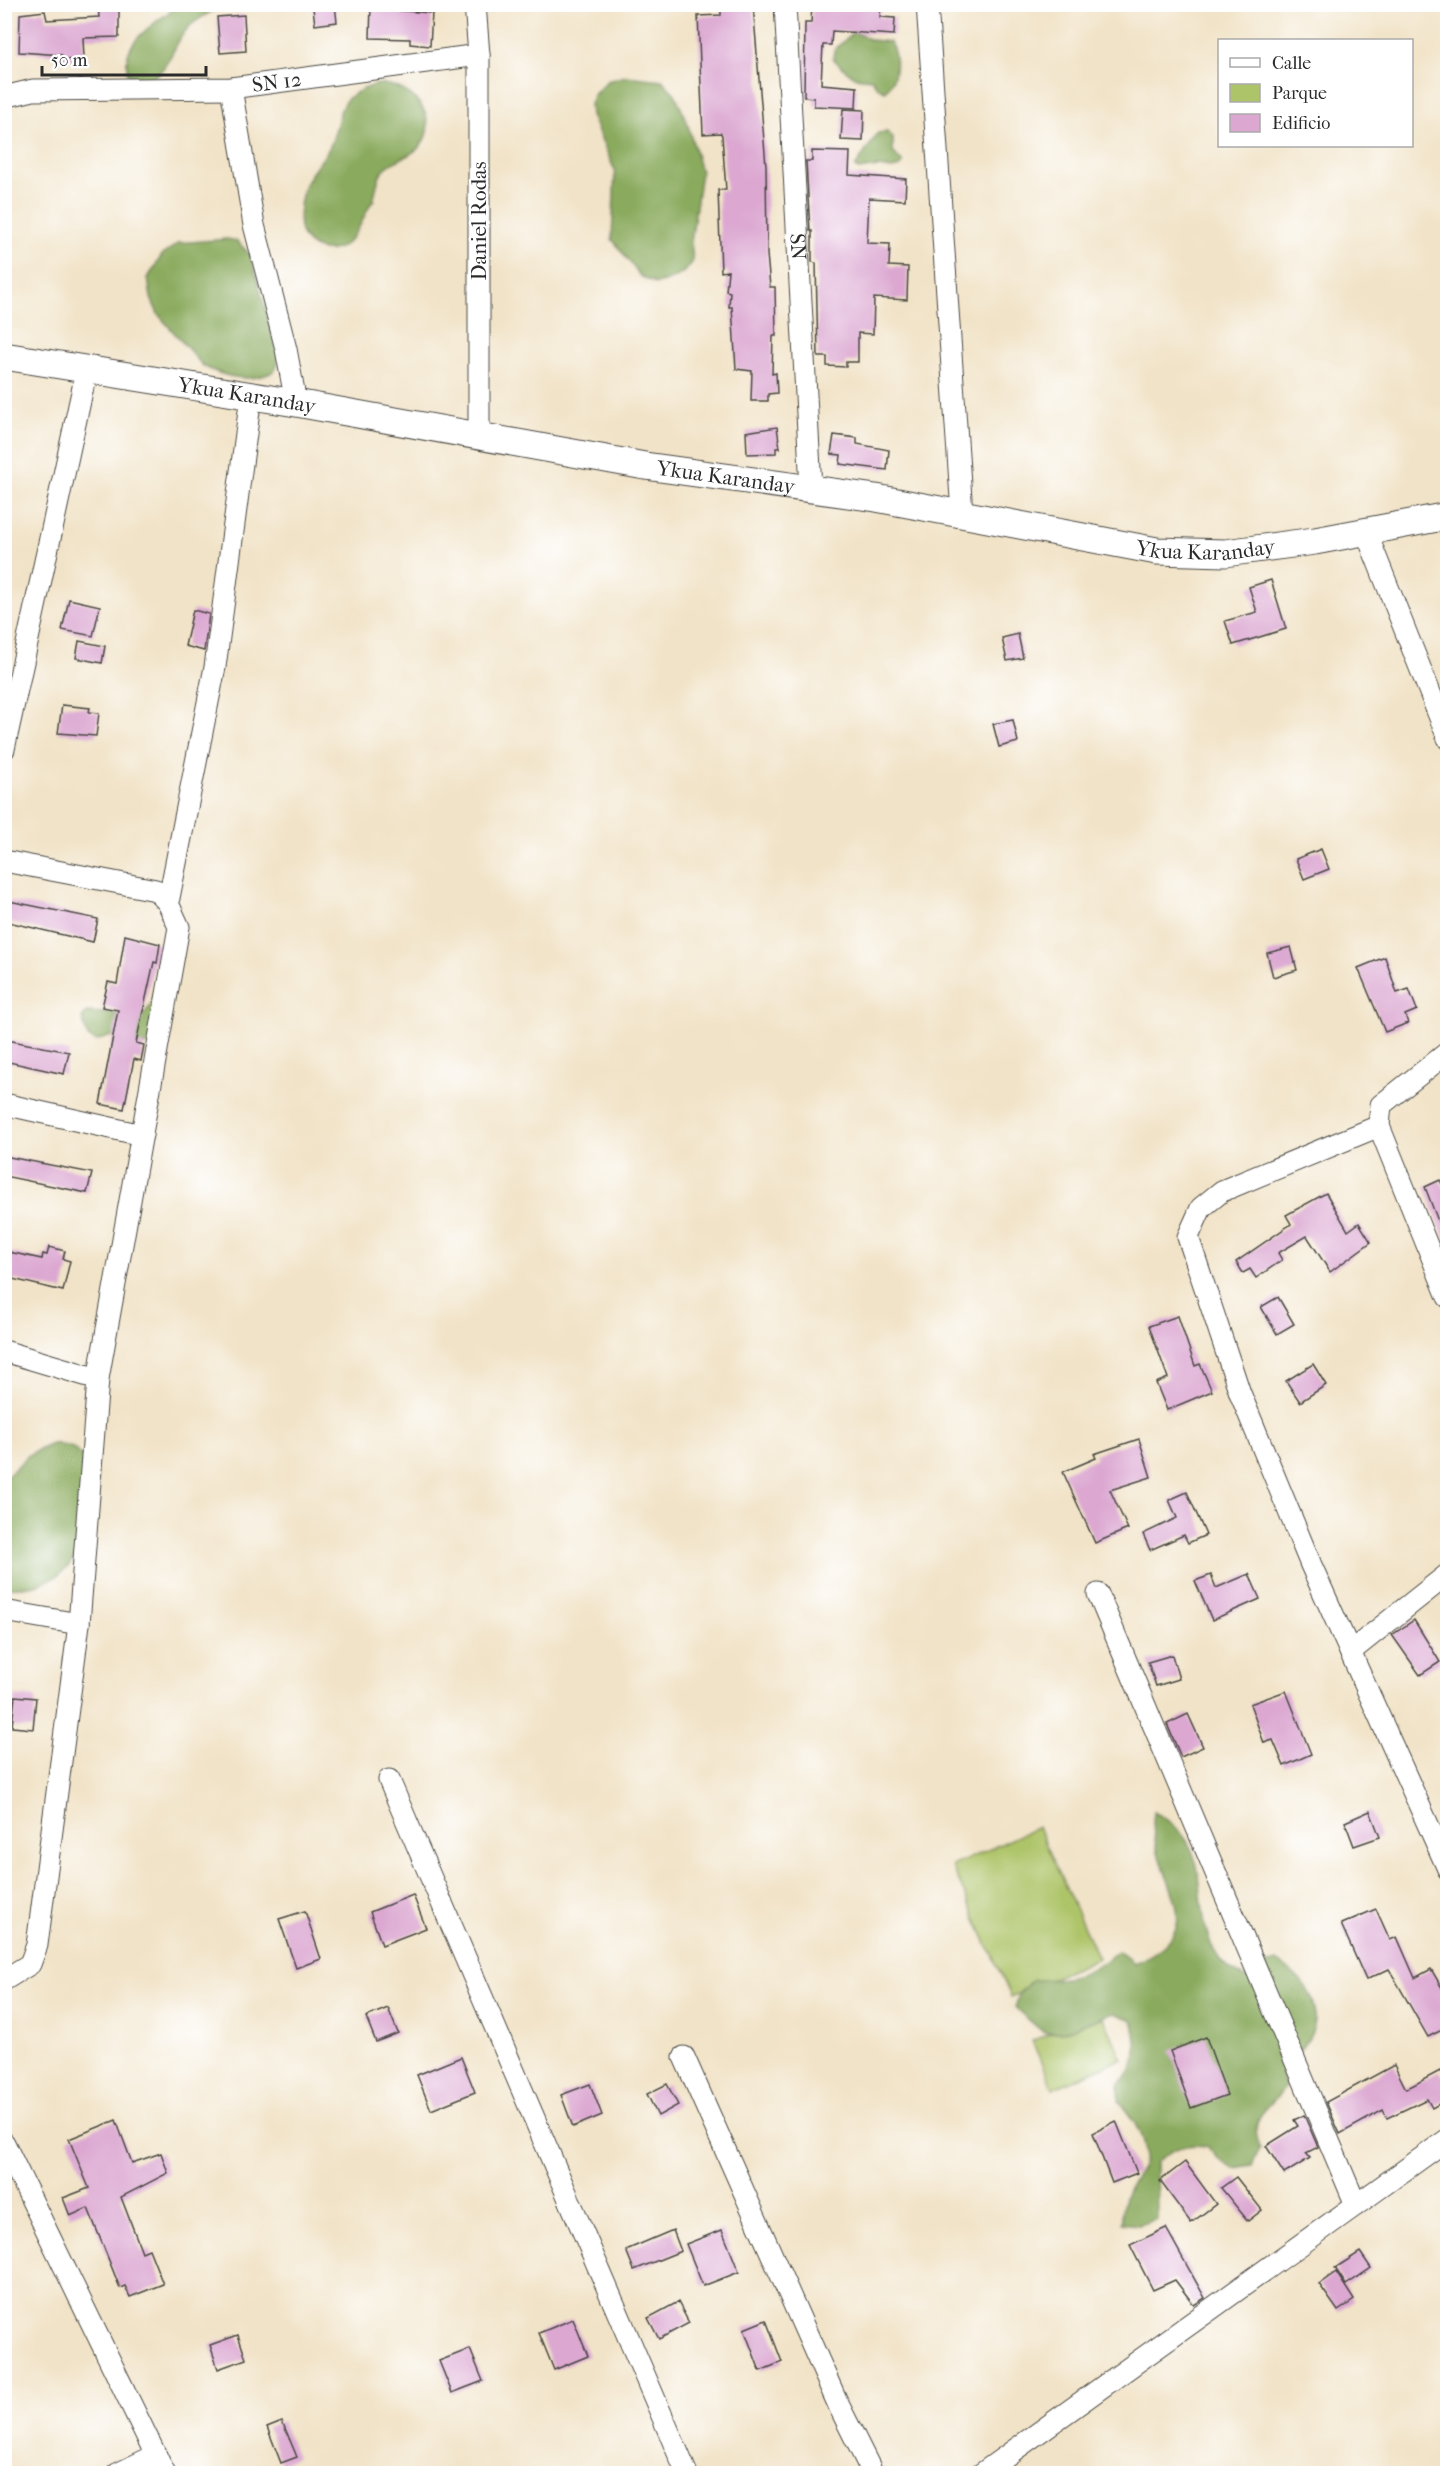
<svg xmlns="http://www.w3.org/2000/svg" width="1452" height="2478" font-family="'IM FELL French Canon',serif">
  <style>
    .green { fill: #aec469; stroke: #6c784a; stroke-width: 1.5 }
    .forest { fill: #8aaa5d; stroke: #5a6a44; stroke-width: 1.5 }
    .building { fill: #dca8d2 }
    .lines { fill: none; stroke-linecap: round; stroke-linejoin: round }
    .minor-casing { stroke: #494742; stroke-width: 23 }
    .tertiary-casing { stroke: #494742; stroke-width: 29 }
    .minor { stroke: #fff; stroke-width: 21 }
    .tertiary { stroke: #fff; stroke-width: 27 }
    .labels { text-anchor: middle; stroke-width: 4.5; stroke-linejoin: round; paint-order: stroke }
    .street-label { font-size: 21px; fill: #2b2b2b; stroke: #fff }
  </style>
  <rect width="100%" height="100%" fill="#fff"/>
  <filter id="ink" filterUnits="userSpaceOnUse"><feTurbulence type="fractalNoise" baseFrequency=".0167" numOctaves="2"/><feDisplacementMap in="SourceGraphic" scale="12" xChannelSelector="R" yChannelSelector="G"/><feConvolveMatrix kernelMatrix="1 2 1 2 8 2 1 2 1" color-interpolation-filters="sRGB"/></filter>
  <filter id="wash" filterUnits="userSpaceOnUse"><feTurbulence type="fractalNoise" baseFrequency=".008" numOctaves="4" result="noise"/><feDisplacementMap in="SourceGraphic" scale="24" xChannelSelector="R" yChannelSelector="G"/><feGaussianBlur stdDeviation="1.35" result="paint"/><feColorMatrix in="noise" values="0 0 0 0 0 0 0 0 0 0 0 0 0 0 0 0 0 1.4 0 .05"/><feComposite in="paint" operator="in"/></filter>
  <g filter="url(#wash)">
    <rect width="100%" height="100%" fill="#f1e3c7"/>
    <g class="green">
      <polygon points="1038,1827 1098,1958 1011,1997 952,1866"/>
      <polygon points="1101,2011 1122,2059 1053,2089 1032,2041"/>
    </g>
    <g class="forest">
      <path d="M178 5H222C211 13 197 18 187 29 169 48 167 92 128 75 119 40 156 24 178 5Z"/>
      <path d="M854 32 871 40 890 42C898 56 898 80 885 91L877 87 872 79 854 77 833 59 834 50Z"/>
      <path d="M625 76 662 80 675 94 687 122 701 172 691 242 693 261C685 275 671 280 656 284L640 276 612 239 615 171 591 115 590 105 593 96 607 81Z"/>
      <path d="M378 84C409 83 442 116 421 145 411 159 388 159 380 175 377 183 375 193 373 202V200C364 214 360 231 347 243 331 257 305 250 300 228 298 217 300 203 303 191 308 172 324 161 331 144 345 108 332 98 378 84Z"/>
      <polygon points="887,132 893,138 893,152 903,163 900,167 892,169 878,167 859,170 855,167 878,133"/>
      <path d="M227 239 237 241 251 256 279 359 276 369C258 385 221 377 202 365L158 314 151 298 148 278 162 255 179 243Z"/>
      <path d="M158 990 150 1045 141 1046C118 1030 120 1034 96 1041L88 1037 82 1019 87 1012 143 1015 151 1005 154 991Z"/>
      <path d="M54 1443 73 1448 88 1461 75 1556C62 1582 31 1589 5 1587V1478L30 1454Z"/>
      <path d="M1154 1812C1222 1848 1186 1910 1218 1957 1225 1968 1237 1973 1248 1979L1259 1966 1277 1961C1304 1979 1328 2005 1308 2040 1302 2049 1290 2059 1282 2068L1285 2087C1267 2112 1248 2114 1260 2148L1252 2166 1234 2169 1218 2159 1207 2146C1185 2143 1173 2148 1156 2162L1157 2219 1139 2225 1122 2223C1121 2195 1130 2189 1142 2166 1152 2145 1132 2117 1119 2102V2085C1139 2065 1139 2046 1132 2020L1114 2013 1063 2032H1043L1015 2008 1020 1992 1033 1980C1073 1980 1087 1976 1118 1951L1134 1963C1225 1926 1144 1876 1154 1812Z"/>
    </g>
    <g id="blocks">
      <g class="building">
        <polygon points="98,4 119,4 119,37 83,38 84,59 62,60 62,55 19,52 20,14 45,11 47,20 99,17"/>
        <polygon points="371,4 391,4 390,10 432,13 430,46 410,44 410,39 370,38"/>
        <polygon points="721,4 753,4 766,166 767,254 770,287 775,287 776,336 773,336 772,374 776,373 777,393 768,394 768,401 751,401 752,371 736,369 732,307 729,307 730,292 726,291 728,271 721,272 718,190 726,190 722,136 721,133 703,134 698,16 721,15"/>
        <polygon points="812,4 881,4 880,17 895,18 894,35 832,31 831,45 823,45 821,84 857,87 856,108 814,106 814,98 804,97 805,23 811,23"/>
        <polygon points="335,5 337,22 315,25 313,8"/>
        <polygon points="244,15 246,51 220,53 217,17"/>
        <polygon points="843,109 864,110 863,141 841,140"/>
        <polygon points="812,151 850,152 849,175 906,179 905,200 869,198 867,243 890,244 889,266 908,267 907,300 874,298 873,334 858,333 858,362 846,362 846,367 827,366 827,357 818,357 816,263 812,262 812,231 810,231 806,161 812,161"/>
        <polygon points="777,427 780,448 776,448 776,453 747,454 746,432"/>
        <polygon points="834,435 857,438 857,444 889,450 887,470 840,464 841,455 831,454"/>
        <polygon points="1271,580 1286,629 1233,645 1225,621 1257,612 1249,587"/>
        <polygon points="69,599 100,606 93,636 62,630"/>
        <polygon points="193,610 209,614 204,651 185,646"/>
        <polygon points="1018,634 1023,658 1007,661 1002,638"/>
        <polygon points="79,641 105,646 102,663 76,658"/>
        <polygon points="62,705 90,708 89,712 99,713 96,736 58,733"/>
        <polygon points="1013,720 1018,742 999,747 993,724"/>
        <polygon points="1321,849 1329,869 1304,879 1296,859"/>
        <polygon points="4,900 98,919 93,942 4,921"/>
        <polygon points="125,935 160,944 157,963 154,962 136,1043 144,1045 141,1061 134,1059 124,1109 100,1104 118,1010 102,1007 108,982 117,984"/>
        <polygon points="1291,947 1297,970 1273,977 1267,953"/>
        <polygon points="1385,957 1397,993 1409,989 1417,1010 1405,1015 1408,1023 1385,1032 1358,968"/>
        <polygon points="7,1040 69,1052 64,1074 4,1061"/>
        <polygon points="4,1156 92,1173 87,1193 4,1176"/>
        <polygon points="1440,1180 1448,1196 1446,1242 1425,1187"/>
        <polygon points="1326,1193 1348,1231 1359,1223 1371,1242 1330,1272 1307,1236 1278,1253 1282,1260 1256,1278 1250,1269 1243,1273 1236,1262 1291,1224 1286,1215"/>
        <polygon points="49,1247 65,1251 63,1259 70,1261 63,1291 4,1277 4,1251 42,1259 43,1254 47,1255"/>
        <polygon points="1278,1297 1294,1324 1277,1334 1261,1307"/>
        <polygon points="1178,1316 1195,1366 1200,1364 1212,1391 1167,1410 1156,1383 1168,1378 1149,1326"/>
        <polygon points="1313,1364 1326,1385 1300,1402 1286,1381"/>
        <polygon points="1139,1439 1151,1477 1110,1490 1128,1529 1095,1543 1063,1472 1096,1458 1094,1454"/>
        <polygon points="1187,1492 1206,1535 1188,1543 1184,1535 1150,1550 1143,1534 1177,1518 1169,1500"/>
        <polygon points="1249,1574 1260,1599 1212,1620 1195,1581 1211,1575 1216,1588"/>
        <polygon points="1414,1620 1440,1662 1420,1675 1392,1635"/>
        <polygon points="1172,1655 1179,1679 1156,1686 1148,1662"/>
        <polygon points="1286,1691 1311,1754 1284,1766 1273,1740 1264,1743 1250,1704"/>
        <polygon points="15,1696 36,1698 33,1729 12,1727"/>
        <polygon points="1188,1714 1203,1747 1181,1757 1167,1724"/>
        <polygon points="1370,1811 1380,1837 1354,1846 1345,1822"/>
        <polygon points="413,1895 426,1928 382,1945 370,1912"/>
        <polygon points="1376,1909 1390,1940 1397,1937 1415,1978 1431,1969 1448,1998 1448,2027 1428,2037 1389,1969 1366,1980 1341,1924"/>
        <polygon points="305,1911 321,1959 296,1968 279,1919"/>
        <polygon points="388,2008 398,2033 376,2042 366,2017"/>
        <polygon points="1206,2037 1227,2095 1191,2108 1170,2051"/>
        <polygon points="461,2057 475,2092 431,2110 417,2075"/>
        <polygon points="1394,2065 1406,2089 1440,2071 1448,2085 1448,2099 1432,2108 1427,2099 1387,2118 1383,2110 1340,2134 1326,2102"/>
        <polygon points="590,2084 602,2115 573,2127 561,2095"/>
        <polygon points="667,2084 678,2105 658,2116 647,2094"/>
        <polygon points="1304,2115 1318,2147 1306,2153 1310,2158 1284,2174 1266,2146 1298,2126 1294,2120"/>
        <polygon points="116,2120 132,2163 161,2153 168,2173 121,2197 142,2252 149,2249 163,2284 130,2297 125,2286 120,2288 88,2208 70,2216 63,2198 89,2188 69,2139"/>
        <polygon points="1116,2121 1137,2173 1112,2183 1093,2133"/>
        <polygon points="1185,2162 1216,2204 1191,2223 1160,2181"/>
        <polygon points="1236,2177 1262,2210 1248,2221 1221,2188"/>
        <polygon points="1166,2228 1205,2298 1194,2305 1175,2280 1153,2290 1130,2245"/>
        <polygon points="673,2230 681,2251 634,2270 626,2250"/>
        <polygon points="722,2230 739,2272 703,2286 686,2244"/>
        <polygon points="1360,2252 1371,2268 1346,2285 1335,2268"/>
        <polygon points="1336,2272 1354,2300 1338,2311 1319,2284"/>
        <polygon points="678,2302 689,2323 659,2339 648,2318"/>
        <polygon points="573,2319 588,2356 554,2370 539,2333"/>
        <polygon points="766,2320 782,2362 760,2371 744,2329"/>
        <polygon points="238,2335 246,2359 218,2369 210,2345"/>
        <polygon points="470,2349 483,2381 452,2393 439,2361"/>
        <polygon points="282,2421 297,2457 281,2463 267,2427"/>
      </g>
    </g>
  </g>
  <g filter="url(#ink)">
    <use href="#blocks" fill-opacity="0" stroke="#494742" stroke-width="1.5"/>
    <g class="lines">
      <defs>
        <g id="minor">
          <polyline points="475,4 479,55 479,438"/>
          <path id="s1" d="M785 4 811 488"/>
          <polyline points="927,4 962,513"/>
          <polyline points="231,88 254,225 286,349 296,403"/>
          <path id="s2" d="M4 97 33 90 231 88 479 55"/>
          <polyline points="1366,532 1448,738"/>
          <polyline points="4,749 87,369"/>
          <polyline points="4,861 156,890 168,903 179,927 98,1379 79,1624 37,1945 30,1964 4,1980"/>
          <polyline points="168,903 215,667 251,396"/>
          <polyline points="1448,1052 1381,1105 1379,1126 1448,1297"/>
          <polyline points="4,1104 142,1135"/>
          <polyline points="1379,1126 1222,1191 1201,1208 1188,1237 1240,1393 1311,1565 1448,1869"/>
          <polyline points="4,1351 98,1379"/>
          <polyline points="1098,1594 1356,2205"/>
          <polyline points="4,1611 79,1624"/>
          <polyline points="1350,1652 1448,1574"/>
          <polyline points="389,1780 687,2474"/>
          <polyline points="684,2057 839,2406 873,2474"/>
          <polyline points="4,2143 165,2474"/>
          <polyline points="117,2474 156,2455"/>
          <polyline points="981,2474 1448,2139"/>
        </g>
        <g id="tertiary">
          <path id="s3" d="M4 356 296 403 645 466 876 498 1157 551 1225 553 1315 541 1448 516"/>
        </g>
      </defs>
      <use href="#minor" class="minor-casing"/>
      <use href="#tertiary" class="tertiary-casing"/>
      <use href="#minor" class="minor"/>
      <use href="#tertiary" class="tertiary"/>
    </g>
  </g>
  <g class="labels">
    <g class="street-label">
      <text dy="7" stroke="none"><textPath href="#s2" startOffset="274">SN 12</textPath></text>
      <text transform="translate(479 221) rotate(-90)" y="7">Daniel Rodas</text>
      <text dy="7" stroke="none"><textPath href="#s1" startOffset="243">SN</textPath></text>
      <text dy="7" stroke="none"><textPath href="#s3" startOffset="246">Ykua Karanday</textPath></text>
      <text dy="7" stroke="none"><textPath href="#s3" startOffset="732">Ykua Karanday</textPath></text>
      <text dy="7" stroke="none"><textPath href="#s3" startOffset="1218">Ykua Karanday</textPath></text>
    </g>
  </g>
  <rect width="1452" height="2478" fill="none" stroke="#fff" stroke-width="24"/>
  <rect x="1218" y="39" width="195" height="108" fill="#ffffff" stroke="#aaaaaa" stroke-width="1.5"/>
  <rect x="1230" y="58" width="30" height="9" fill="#ffffff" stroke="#aaaaaa" stroke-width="1.5"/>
  <text x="1272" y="69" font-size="18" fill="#2b2b2b">Calle</text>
  <rect x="1230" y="84" width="30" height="18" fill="#aec469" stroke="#aaaaaa" stroke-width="1.5"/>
  <text x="1272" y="99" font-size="18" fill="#2b2b2b">Parque</text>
  <rect x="1230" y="114" width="30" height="18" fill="#dca8d2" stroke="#aaaaaa" stroke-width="1.5"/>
  <text x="1272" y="129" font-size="18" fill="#2b2b2b">Edificio</text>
  <path d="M42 66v9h164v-9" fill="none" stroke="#2b2b2b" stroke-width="3"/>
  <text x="51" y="66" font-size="18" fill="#2b2b2b" stroke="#ffffff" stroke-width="4.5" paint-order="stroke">50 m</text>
</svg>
